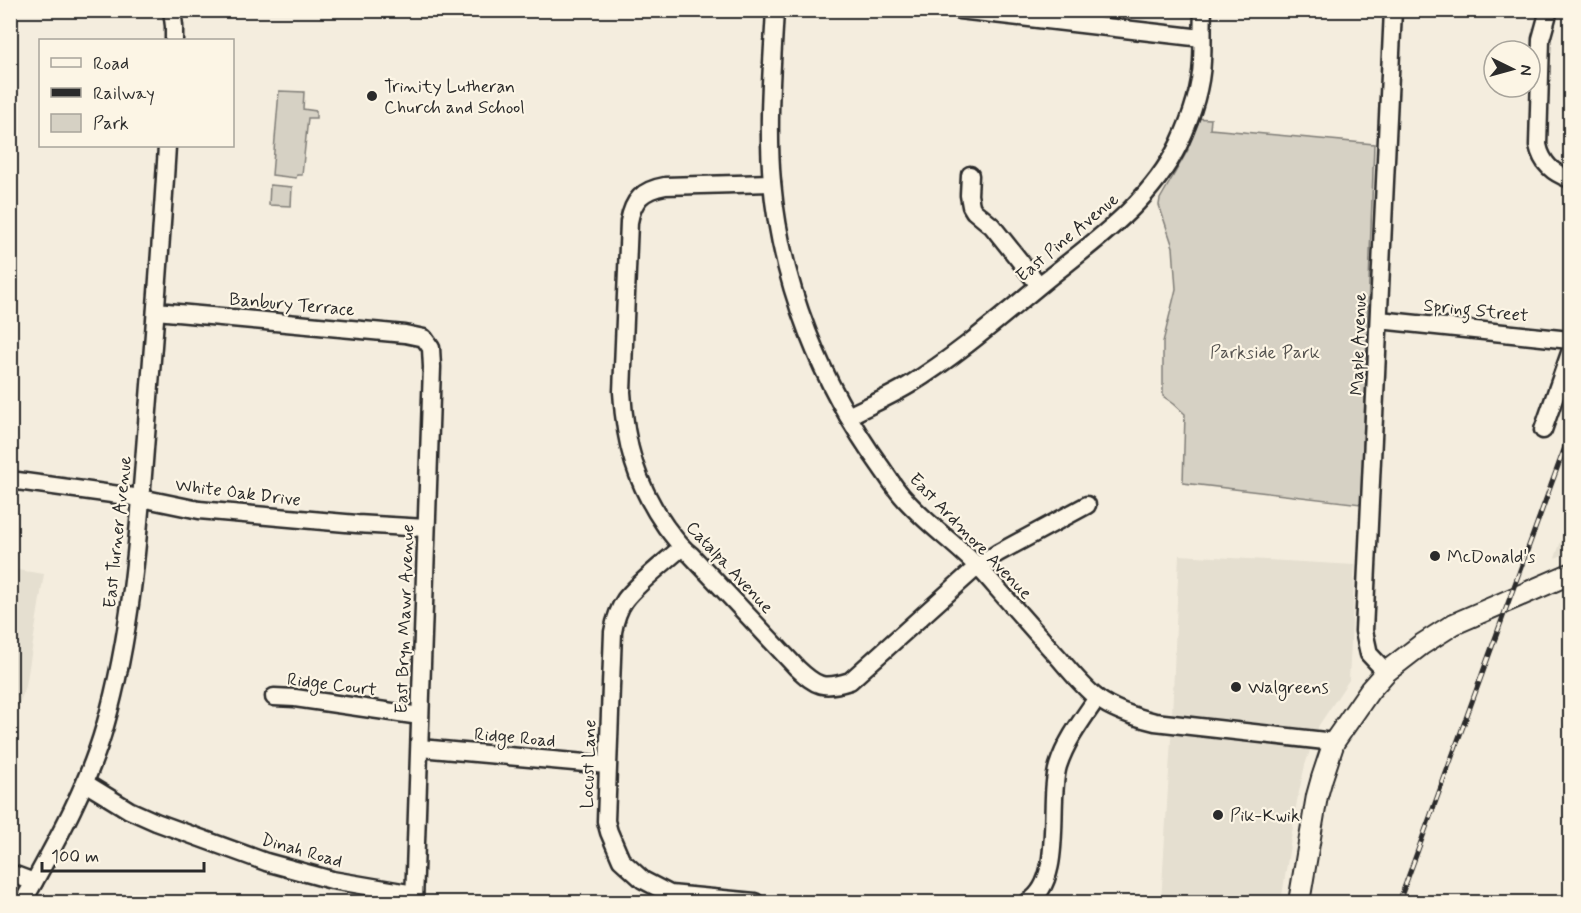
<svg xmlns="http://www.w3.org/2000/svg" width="1581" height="913" font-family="Mynerve,sans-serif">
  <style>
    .built { fill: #e5dfd0 }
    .green { fill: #d6d1c4; stroke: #807e78; stroke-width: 1.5 }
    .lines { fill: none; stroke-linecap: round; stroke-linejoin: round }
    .minor-casing { stroke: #2b2b2b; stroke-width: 21 }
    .major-casing { stroke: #2b2b2b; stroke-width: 24 }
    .minor { stroke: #fcf5e5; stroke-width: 16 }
    .major { stroke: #fcf5e5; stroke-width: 20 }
    .rail-casing { stroke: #2b2b2b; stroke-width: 5 }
    .rail { stroke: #fcf5e5; stroke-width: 3; stroke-dasharray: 9; stroke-linecap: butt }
    .poi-dot { fill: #2b2b2b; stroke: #fcf5e5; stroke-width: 2 }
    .labels { text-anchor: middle; stroke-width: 4.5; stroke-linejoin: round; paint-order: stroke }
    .poi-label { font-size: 18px; fill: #2b2b2b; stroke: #fcf5e5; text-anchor: start }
    .street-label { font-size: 18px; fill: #2b2b2b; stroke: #fcf5e5 }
    .park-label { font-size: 18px; fill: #565451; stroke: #fcf5e5 }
  </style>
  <rect width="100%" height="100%" fill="#f4edde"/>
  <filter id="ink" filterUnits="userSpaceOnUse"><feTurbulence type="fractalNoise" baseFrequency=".0167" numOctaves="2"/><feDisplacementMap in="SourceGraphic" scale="12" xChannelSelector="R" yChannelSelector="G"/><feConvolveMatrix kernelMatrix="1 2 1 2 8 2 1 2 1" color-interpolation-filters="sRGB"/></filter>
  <g filter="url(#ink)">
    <g class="built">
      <polygon points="1570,516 1570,552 1555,558"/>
      <polygon points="1179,555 1355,565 1349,680 1319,725 1305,765 1297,801 1281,902 1161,902 1171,739"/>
      <polygon points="11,569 44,574 26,686 11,725"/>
    </g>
    <g class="green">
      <polygon points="279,91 304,92 303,109 316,111 316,118 308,118 302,175 297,175 296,178 272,175"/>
      <polygon points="1192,118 1211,119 1210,129 1374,144 1361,504 1183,483 1185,414 1174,404 1163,396 1163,342 1176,289 1173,247 1159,205 1160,199 1188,150 1183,148"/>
      <polygon points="270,185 292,187 291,206 269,205"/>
    </g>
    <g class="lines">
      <defs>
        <g id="minor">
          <polyline points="172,10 174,26 174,40"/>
          <path d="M775 10C772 67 767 125 772 182 781 284 821 384 881 467 888 477 894 487 902 496 925 523 954 542 978 567 984 573 990 580 996 587 1017 611 1038 635 1059 658 1071 672 1083 687 1097 698 1113 710 1135 717 1155 722L1334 742"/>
          <polyline points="959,10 1202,38"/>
          <path d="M1549 10 1541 39 1538 145C1542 164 1553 173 1570 179"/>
          <polyline points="970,175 969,195 971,206 974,211 992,226 1039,285"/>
          <path d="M772 183 665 186C642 190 633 200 629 222L622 392C625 444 636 484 666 527 674 537 680 547 691 555L797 668C816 686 823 690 850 681L978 566 998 553 1087 505"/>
          <polyline points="156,311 405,334 424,338 431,348 432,367 414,902"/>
          <polyline points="1379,320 1570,340"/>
          <path d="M848 416C868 406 889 397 909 385 958 355 1002 316 1046 280 1096 240 1150 203 1179 144 1191 118 1201 89 1202 61 1203 44 1202 27 1203 10"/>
          <polyline points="1543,430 1570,353"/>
          <polyline points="10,480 141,498 199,510 357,524 426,528"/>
          <path d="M681 548C664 563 638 583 625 600 618 610 615 620 613 632L606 821 609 832 621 860 643 880 670 894 755 902"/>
          <polyline points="1386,672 1369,654 1364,631 1393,10"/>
          <polyline points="274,697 295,698 420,716"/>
          <polyline points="420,748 607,765"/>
          <polyline points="85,783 129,810 156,822 266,862 332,880 414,894"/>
          <polyline points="10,873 34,882"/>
          <path d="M23 902C54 846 87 789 105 726 131 636 138 541 145 449 153 348 161 247 167 146"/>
          <path d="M1028 902C1065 881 1047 802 1058 766 1066 741 1082 720 1097 698"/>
        </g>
        <polyline id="major" points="1299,902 1317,796 1322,778 1334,742 1370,690 1386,672 1421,645 1454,624 1570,574"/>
      </defs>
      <use href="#minor" class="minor-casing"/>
      <use href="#major" class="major-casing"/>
      <use href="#minor" class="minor"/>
      <use href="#major" class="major"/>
      <defs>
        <polyline id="rail" points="1399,902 1570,433"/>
      </defs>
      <use href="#rail" class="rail-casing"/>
      <use href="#rail" class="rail"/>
    </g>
  </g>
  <g class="poi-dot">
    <circle cx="372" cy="96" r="6"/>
    <circle cx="1435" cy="556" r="6"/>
    <circle cx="1236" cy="687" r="6"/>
    <circle cx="1218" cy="815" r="6"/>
  </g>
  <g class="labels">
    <g class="poi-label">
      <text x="384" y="92">Trinity Lutheran<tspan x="384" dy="21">Church and School</tspan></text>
      <text x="1447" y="562">McDonald's</text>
      <text x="1248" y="693">Walgreens</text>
      <text x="1230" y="821">Pik-Kwik</text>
    </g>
    <g class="street-label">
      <text transform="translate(1067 237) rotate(-40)" y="6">East Pine Avenue</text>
      <text transform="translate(292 304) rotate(5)" y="6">Banbury Terrace</text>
      <text transform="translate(1476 310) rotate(6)" y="6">Spring Street</text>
      <text transform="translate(1358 344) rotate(-88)" y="6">Maple Avenue</text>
      <text transform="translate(238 492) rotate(7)" y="6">White Oak Drive</text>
      <text transform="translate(117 532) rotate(-84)" y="6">East Turner Avenue</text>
      <text transform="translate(971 536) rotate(46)" y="6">East Ardmore Avenue</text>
      <text transform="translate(730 567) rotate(47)" y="6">Catalpa Avenue</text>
      <text transform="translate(404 619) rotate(-88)" y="6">East Bryn Mawr Avenue</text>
      <text transform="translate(332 684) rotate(7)" y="6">Ridge Court</text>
      <text transform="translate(515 737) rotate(5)" y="6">Ridge Road</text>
      <text transform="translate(588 764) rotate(-88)" y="6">Locust Lane</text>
      <text transform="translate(302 850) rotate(16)" y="6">Dinah Road</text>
    </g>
    <g class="park-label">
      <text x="1265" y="358">Parkside Park</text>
    </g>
  </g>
  <rect width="1581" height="913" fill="none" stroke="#fcf5e5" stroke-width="36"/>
  <rect x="18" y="18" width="1545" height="877" fill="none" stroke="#2b2b2b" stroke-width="2" filter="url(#ink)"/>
  <rect x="39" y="39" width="195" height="108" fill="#fcf5e5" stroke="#a8a49b" stroke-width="1.5"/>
  <rect x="51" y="58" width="30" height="9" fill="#fcf5e5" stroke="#a8a49b" stroke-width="1.5"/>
  <text x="93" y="69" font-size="18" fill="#2b2b2b">Road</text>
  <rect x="51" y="88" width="30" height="9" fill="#2b2b2b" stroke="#a8a49b" stroke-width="1.5"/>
  <text x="93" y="99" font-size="18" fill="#2b2b2b">Railway</text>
  <rect x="51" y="114" width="30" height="18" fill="#d6d1c4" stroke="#a8a49b" stroke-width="1.5"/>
  <text x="93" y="129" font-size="18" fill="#2b2b2b">Park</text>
  <g transform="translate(1512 69) rotate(95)"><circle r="28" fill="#fcf5e5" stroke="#a8a49b" stroke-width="1.5"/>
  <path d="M0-4.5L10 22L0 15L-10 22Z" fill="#2b2b2b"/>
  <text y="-9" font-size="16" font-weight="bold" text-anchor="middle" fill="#2b2b2b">N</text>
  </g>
  <path d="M42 862v9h162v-9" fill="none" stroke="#2b2b2b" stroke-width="3"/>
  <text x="51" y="862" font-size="18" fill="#2b2b2b" stroke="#fcf5e5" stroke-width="4.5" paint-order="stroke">100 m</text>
</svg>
